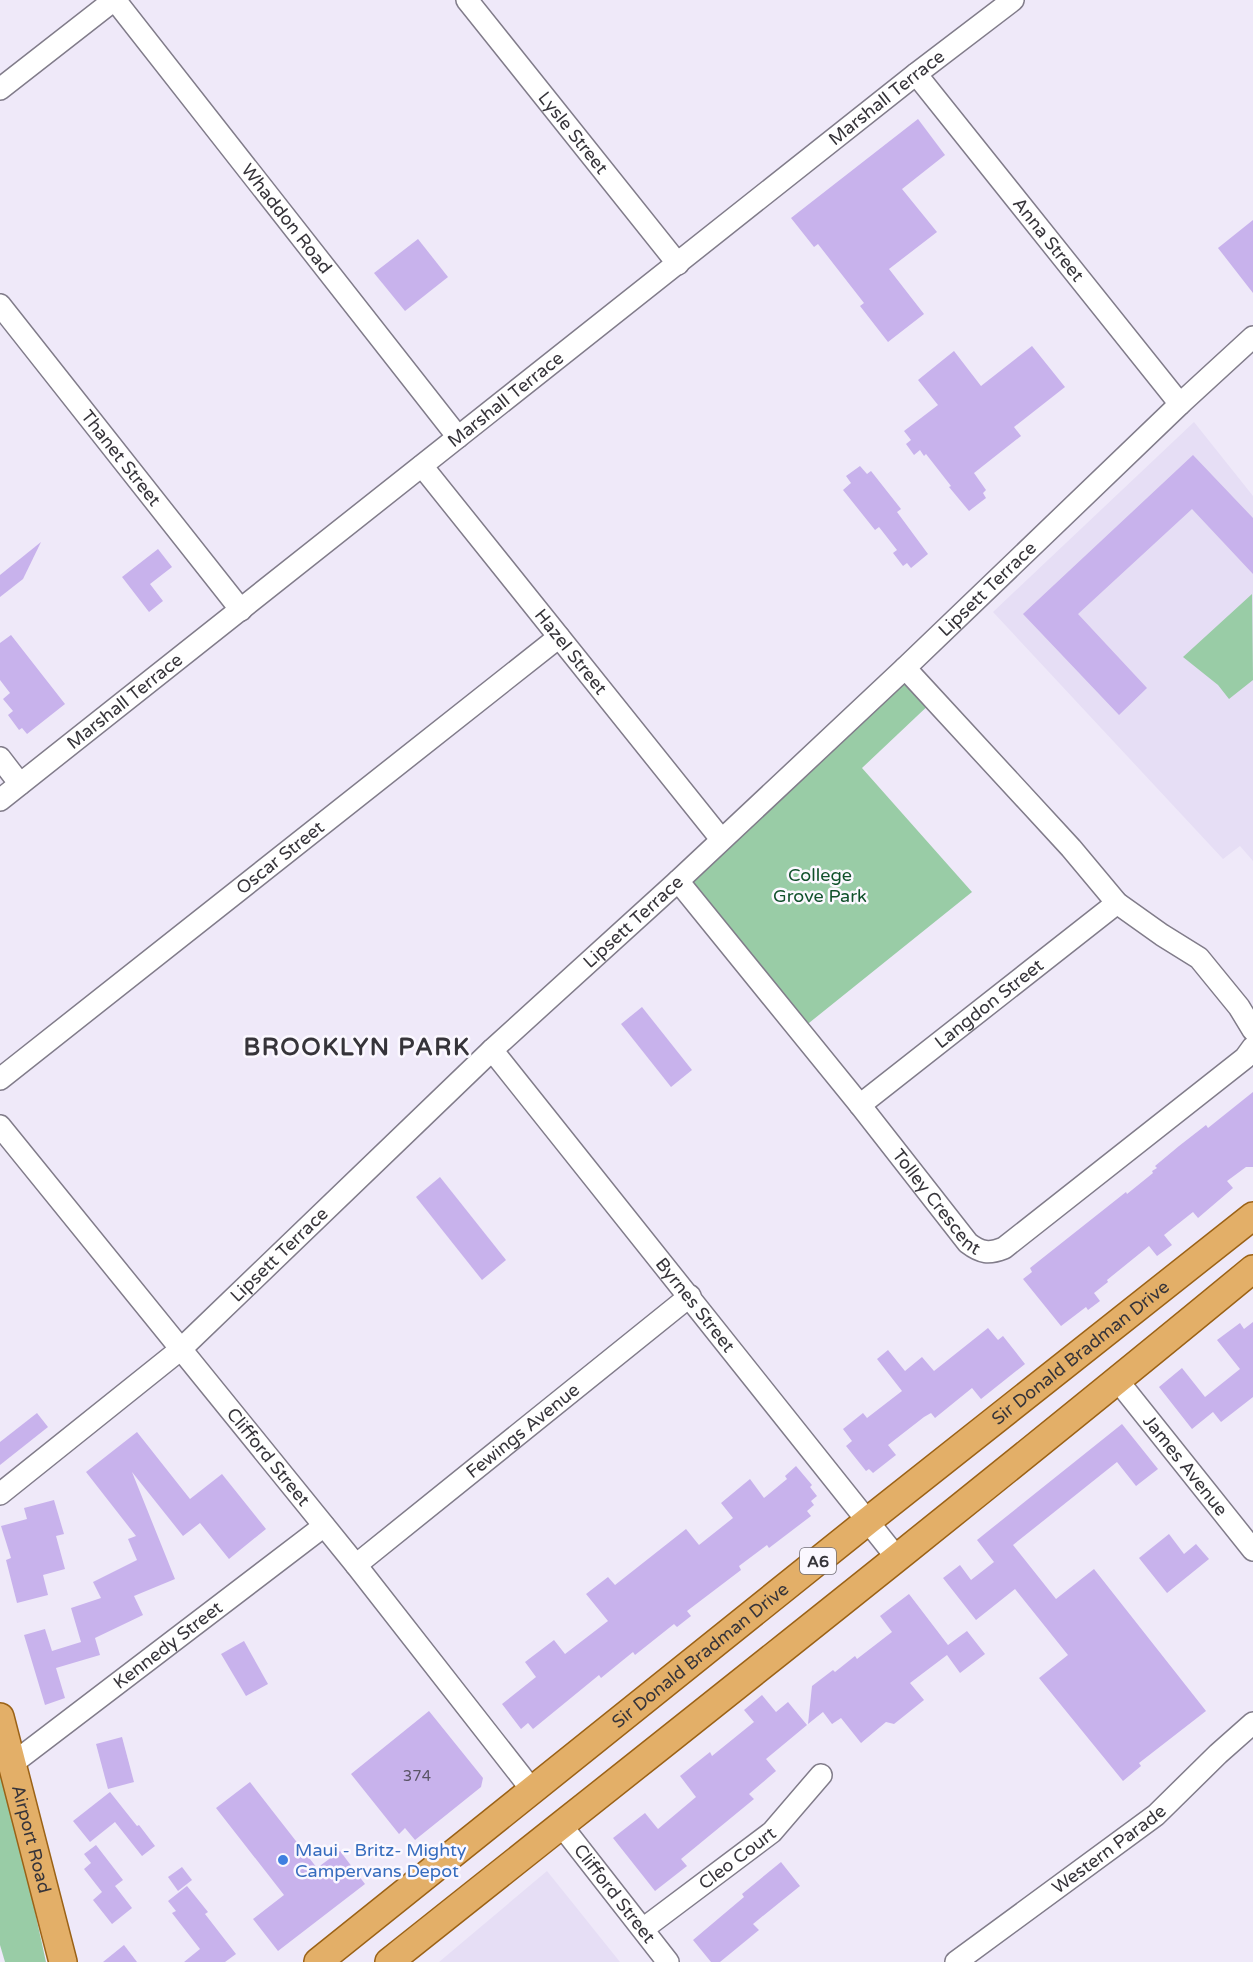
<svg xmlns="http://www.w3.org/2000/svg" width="1253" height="1962" font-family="'Varela Round',sans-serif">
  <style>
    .built { fill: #e6def5 }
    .green { fill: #99cca6 }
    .building { fill: #c8b2ec }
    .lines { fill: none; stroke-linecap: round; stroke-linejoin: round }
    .minor-casing { stroke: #817c8a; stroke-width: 24 }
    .major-casing { stroke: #9b6216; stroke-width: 30 }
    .minor { stroke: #fff; stroke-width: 21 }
    .major { stroke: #e3af68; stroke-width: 27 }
    .shop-dot { fill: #3f7fe0; stroke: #fbf8ff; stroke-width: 2 }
    .labels { text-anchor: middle; stroke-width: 5; stroke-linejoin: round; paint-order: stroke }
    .number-label { font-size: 15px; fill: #5a5466 }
    .shield { fill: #fbf8ff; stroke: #716f75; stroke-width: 1.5 }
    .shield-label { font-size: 16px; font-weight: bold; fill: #36343a }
    .street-label { font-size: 18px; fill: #36343a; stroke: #fbf8ff }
    .park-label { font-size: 18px; fill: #10512b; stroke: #fbf8ff }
    .shop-label { font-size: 18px; fill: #366cbe; stroke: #fbf8ff; text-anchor: start }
    .district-label { font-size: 24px; font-weight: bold; letter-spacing: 1.5px; fill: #36343a; stroke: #fbf8ff }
  </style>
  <rect width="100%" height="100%" fill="#efe9f9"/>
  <g class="built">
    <polygon points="1194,422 1253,496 1253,861 1240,846 1223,859 993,612"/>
    <polygon points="547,1871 620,1962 439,1962"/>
  </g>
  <g class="green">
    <polygon points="1252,594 1253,680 1229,699 1218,685 1183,657"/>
    <polygon points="905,668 934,700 862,768 972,892 799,1031 678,881"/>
    <polygon points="0,1768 15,1821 46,1962 5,1962 0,1945"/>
  </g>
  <g class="building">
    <polygon points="918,119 945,155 902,189 937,232 889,269 924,314 888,342 860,306 864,303 818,244 814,247 791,218"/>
    <polygon points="1253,220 1253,293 1218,248"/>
    <polygon points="418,239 448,277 405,311 374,273"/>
    <polygon points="1032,346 1065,387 1014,427 1021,436 974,473 986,490 983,493 986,498 969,511 949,487 951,486 926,454 924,456 920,450 914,455 906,444 911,440 904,431 938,405 918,380 954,351 981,386"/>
    <polygon points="1193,455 1253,518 1253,574 1192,509 1078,614 1147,688 1119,715 1023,614"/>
    <polygon points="860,466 867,474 871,471 901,509 897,512 928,554 911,568 907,563 903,566 893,553 897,550 879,527 875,530 843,490 851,483 846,476"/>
    <polygon points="41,542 23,579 0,597 0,575"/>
    <polygon points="158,549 172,567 150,584 163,601 149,612 122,577"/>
    <polygon points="11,635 65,704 27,734 22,728 19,730 8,715 13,711 3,699 10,693 0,680 0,643"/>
    <polygon points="642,1007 692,1070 671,1087 621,1024"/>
    <polygon points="1253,1092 1253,1167 1246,1167 1227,1181 1233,1188 1198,1218 1193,1212 1164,1235 1172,1245 1157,1256 1149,1246 1107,1280 1108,1282 1094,1293 1100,1301 1088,1310 1086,1307 1061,1326 1023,1279 1032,1272 1030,1268 1126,1192 1127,1194 1153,1173 1152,1171 1157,1168 1155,1166 1179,1146 1206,1125 1208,1128"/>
    <polygon points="440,1177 506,1260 482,1280 416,1197"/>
    <polygon points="1253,1322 1253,1397 1221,1422 1213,1412 1192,1429 1159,1387 1182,1368 1205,1397 1240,1369 1217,1340 1240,1323 1244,1329"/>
    <polygon points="988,1328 998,1340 1003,1336 1025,1364 981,1399 972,1388 935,1418 931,1413 924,1417 888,1445 896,1455 873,1473 869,1469 866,1471 846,1446 852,1441 843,1429 863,1413 867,1418 902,1391 877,1359 888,1350 905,1371 922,1357 934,1371"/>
    <polygon points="37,1413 48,1427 0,1465 0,1442"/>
    <polygon points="1122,1424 1158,1469 1136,1486 1117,1462 1013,1545 1056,1599 1094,1569 1206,1711 1139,1763 1141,1766 1123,1781 1039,1678 1068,1655 1015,1589 976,1620 943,1578 960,1565 971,1580 994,1562 977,1540"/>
    <polygon points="137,1432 190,1499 222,1474 266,1529 229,1559 200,1523 183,1536 132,1472 175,1579 134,1596 143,1615 95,1638 100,1655 56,1668 65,1698 45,1705 24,1635 45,1629 52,1651 81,1642 71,1608 101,1598 93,1582 137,1560 128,1539 136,1536 86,1472"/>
    <polygon points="796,1466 812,1485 810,1487 817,1496 811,1501 814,1505 807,1511 811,1516 769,1548 767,1545 739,1566 741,1570 687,1611 691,1616 677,1627 674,1624 635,1655 633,1652 601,1678 599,1675 533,1729 528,1723 521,1729 502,1704 536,1677 525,1662 554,1640 565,1654 608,1621 586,1594 608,1577 615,1585 686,1529 699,1545 733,1518 721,1503 750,1479 764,1498 787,1479 785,1476"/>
    <polygon points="54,1500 64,1534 56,1536 65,1569 43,1575 48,1595 17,1603 6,1560 11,1558 1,1526 27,1519 24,1508"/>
    <polygon points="1169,1534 1184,1554 1196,1544 1209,1559 1167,1593 1139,1558"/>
    <polygon points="909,1594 948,1645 967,1631 985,1654 960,1673 947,1655 910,1683 924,1700 894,1724 886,1722 861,1743 841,1718 832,1724 823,1712 808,1724 812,1686 833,1670 835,1672 855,1656 857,1659 892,1632 880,1616"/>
    <polygon points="244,1641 268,1684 246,1696 221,1654"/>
    <polygon points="762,1695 776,1712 788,1702 807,1725 766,1759 776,1771 749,1794 754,1799 681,1859 687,1866 655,1891 613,1838 645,1813 658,1829 696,1797 680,1776 710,1752 712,1756 754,1722 744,1710"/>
    <polygon points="429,1711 483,1778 481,1787 415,1840 405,1828 399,1834 351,1774"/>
    <polygon points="122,1737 134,1782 108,1789 96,1744"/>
    <polygon points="250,1782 317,1868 340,1851 365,1884 278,1951 253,1919 284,1895 216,1808"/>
    <polygon points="110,1792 137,1826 139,1825 155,1846 142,1856 115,1822 90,1842 73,1821"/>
    <polygon points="96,1845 123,1880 115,1886 132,1908 112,1924 93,1900 102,1892 84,1869 91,1863 84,1854"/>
    <polygon points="781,1862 800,1886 753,1924 759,1930 720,1962 711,1962 693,1940 744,1897 742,1894"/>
    <polygon points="182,1867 192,1880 178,1891 168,1877"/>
    <polygon points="187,1886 208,1912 205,1914 236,1954 225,1962 184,1962 200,1949 172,1913 176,1911 168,1901"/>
    <polygon points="124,1945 137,1962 103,1962"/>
  </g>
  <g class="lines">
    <defs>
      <g id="minor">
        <path id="s1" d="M115 0 458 437"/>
        <path id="s2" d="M467 0 678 264"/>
        <path id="s3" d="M916 74 1180 404"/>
        <polyline points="0,89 114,0"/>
        <path id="s4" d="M0 305 241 610"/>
        <path id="s5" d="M422 466 721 839"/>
        <polyline points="905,668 1071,848 1117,903 1162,935 1199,958 1239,1007 1253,1030"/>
        <polyline points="0,758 20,784"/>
        <path id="s6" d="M0 800 916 74 1013 0"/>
        <path id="s7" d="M678 881 860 1105 968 1243C981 1253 989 1254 1004 1248L1245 1058 1253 1047"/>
        <path id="s8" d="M492 1050 897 1558"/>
        <path id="s9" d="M0 1079 559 637"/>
        <path id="s10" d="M860 1105 1117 903"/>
        <path id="s11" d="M0 1126 356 1565 532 1790"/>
        <path id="s12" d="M1118 1381 1253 1550"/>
        <path id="s13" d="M0 1494 181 1349 492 1050 678 881 905 668 1180 404 1253 337"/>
        <path id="s14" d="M356 1565 690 1296"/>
        <path id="s15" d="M12 1764 324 1526"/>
        <path id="s16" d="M561 1825 668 1962"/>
        <path id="s17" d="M643 1929 772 1832 821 1775"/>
        <path id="s18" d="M956 1962 1156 1815 1218 1754 1253 1723"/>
      </g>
      <g id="major">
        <path id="s19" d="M0 1717 63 1962"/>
        <path id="s20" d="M318 1962 869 1520 1253 1216"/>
        <path d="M389 1962C678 1732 968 1504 1253 1269"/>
      </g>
    </defs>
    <use href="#minor" class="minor-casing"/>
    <use href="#major" class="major-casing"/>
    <use href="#minor" class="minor"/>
    <use href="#major" class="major"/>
  </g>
  <circle class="shop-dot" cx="283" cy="1860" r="6"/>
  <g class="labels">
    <g class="number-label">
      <text x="417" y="1781">374</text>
    </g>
    <rect class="shield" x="800" y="1548" width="36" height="26" rx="4.5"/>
    <g class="shield-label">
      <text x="818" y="1567">A6</text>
    </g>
    <g class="street-label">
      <text dy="6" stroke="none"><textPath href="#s6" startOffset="1131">Marshall Terrace</textPath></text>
      <text dy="6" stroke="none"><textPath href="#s2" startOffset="170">Lysle Street</textPath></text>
      <text dy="6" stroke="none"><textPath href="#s1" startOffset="278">Whaddon Road</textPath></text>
      <text dy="6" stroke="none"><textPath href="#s3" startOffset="212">Anna Street</textPath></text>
      <text dy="6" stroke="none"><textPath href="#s6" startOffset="645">Marshall Terrace</textPath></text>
      <text dy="6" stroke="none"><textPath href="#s4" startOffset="195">Thanet Street</textPath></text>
      <text dy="6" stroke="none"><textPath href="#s13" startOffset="1340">Lipsett Terrace</textPath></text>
      <text dy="6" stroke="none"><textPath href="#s5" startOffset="238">Hazel Street</textPath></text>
      <text dy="6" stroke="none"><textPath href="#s6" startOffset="159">Marshall Terrace</textPath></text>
      <text dy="6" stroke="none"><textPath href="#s9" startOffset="357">Oscar Street</textPath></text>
      <text dy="6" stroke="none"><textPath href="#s13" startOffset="854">Lipsett Terrace</textPath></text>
      <text dy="6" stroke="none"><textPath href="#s10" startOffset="164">Langdon Street</textPath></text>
      <text dy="6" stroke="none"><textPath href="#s7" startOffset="412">Tolley Crescent</textPath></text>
      <text dy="6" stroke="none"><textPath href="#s13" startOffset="368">Lipsett Terrace</textPath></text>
      <text dy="6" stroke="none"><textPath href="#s8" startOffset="326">Byrnes Street</textPath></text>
      <text dy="6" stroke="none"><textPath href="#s20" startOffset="976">Sir Donald Bradman Drive</textPath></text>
      <text dy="6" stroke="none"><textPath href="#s14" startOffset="214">Fewings Avenue</textPath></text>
      <text dy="6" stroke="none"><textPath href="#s11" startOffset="426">Clifford Street</textPath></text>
      <text dy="6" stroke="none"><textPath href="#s12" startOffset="108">James Avenue</textPath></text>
      <text dy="6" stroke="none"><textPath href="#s15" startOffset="196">Kennedy Street</textPath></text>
      <text dy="6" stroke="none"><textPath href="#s20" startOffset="490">Sir Donald Bradman Drive</textPath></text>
      <text dy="6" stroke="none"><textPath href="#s19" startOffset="126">Airport Road</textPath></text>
      <text dy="6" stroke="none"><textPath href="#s18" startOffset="190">Western Parade</textPath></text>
      <text dy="6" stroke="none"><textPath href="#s17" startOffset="118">Cleo Court</textPath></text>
      <text dy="6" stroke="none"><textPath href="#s16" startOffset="87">Clifford Street</textPath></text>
    </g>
    <g class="park-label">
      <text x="820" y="881">College<tspan x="820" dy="21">Grove Park</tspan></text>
    </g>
    <g class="shop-label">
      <text x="295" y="1856">Maui - Britz- Mighty<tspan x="295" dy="21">Campervans Depot</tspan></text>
    </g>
    <g class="district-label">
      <text x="357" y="1055">BROOKLYN PARK</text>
    </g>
  </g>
</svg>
